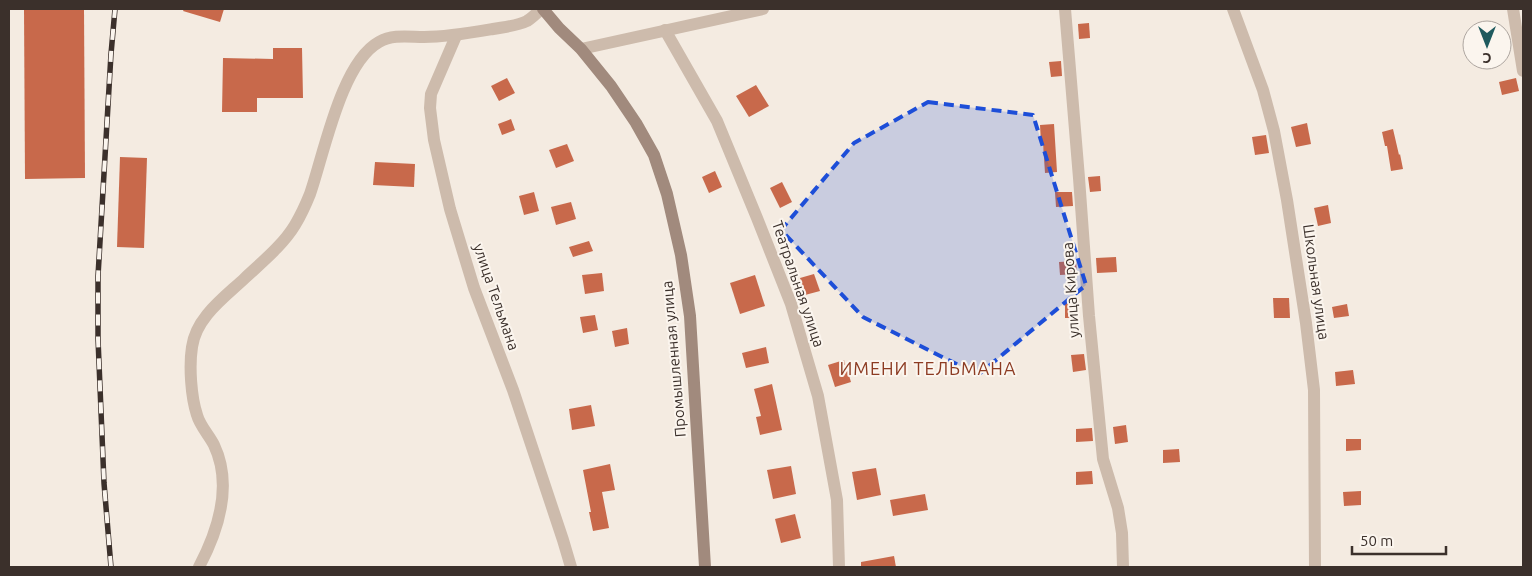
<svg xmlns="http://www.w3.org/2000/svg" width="1532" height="576" font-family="Ubuntu,sans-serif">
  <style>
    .building { fill: #c8694b }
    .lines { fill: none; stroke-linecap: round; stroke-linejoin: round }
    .street { stroke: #cdbbac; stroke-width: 12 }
    .secondary { stroke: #a18a7d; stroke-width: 12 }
    .rail-casing { stroke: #3b302b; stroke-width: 5.5 }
    .rail { stroke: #fbf5ee; stroke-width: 4; stroke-dasharray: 11; stroke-linecap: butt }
    .marked { fill: #1d4ed8; fill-opacity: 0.2; stroke: #1d4ed8; stroke-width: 4; stroke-dasharray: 10 6; stroke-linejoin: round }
    .labels { text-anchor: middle; stroke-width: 4; stroke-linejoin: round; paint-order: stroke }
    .street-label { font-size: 15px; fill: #3b302b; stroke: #fbf5ee }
    .quarter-label { font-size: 18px; letter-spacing: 1px; fill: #8c3b22; stroke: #fbf5ee }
  </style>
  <rect width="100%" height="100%" fill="#f4ebe1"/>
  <g class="building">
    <polygon points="24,9 84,9 85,178 25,179"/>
    <polygon points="184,9 224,9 220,22 183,11"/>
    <polygon points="1089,23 1090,38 1079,39 1078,24"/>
    <polygon points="273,48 302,48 303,98 257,98 257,112 222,112 223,58 273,59"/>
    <polygon points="1061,61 1062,76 1051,77 1049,62"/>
    <polygon points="507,78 515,93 499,101 491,86"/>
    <polygon points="1516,78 1519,91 1502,95 1499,82"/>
    <polygon points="756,85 769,106 749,117 736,96"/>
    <polygon points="511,119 515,130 502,135 498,124"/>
    <polygon points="1307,123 1311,144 1296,147 1291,127"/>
    <polygon points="1054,124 1057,172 1045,173 1043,143 1041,143 1040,125"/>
    <polygon points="1393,129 1399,155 1400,154 1403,169 1391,171 1387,146 1385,146 1382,132"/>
    <polygon points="1266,135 1269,153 1255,155 1252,137"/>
    <polygon points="567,144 574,161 556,168 549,150"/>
    <polygon points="120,157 147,158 144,248 117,247"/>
    <polygon points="375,162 415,164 414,187 373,185"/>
    <polygon points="715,171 722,187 709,193 702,177"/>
    <polygon points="1100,176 1101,191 1090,192 1088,177"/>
    <polygon points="782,182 792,202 780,208 770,188"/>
    <polygon points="534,192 539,211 524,215 519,196"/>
    <polygon points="1055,192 1072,192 1073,206 1056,207"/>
    <polygon points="571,202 576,219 556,225 551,207"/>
    <polygon points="1328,205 1331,223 1318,226 1314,208"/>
    <polygon points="589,241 593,251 573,257 569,247"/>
    <polygon points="1116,257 1117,272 1097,273 1096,258"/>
    <polygon points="1076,261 1077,274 1060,275 1059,262"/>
    <polygon points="602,273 604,291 585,294 582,275"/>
    <polygon points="814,274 820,291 805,295 800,278"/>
    <polygon points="755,275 765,306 740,314 730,283"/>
    <polygon points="1273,298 1289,298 1290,318 1274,318"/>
    <polygon points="1078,301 1078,318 1065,318 1065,302"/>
    <polygon points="1347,304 1349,316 1334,318 1332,307"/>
    <polygon points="595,315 598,330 583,333 580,317"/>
    <polygon points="627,328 629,344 615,347 612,331"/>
    <polygon points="766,347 769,363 746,368 742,353"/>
    <polygon points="1084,354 1086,370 1073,372 1071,355"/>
    <polygon points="844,360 851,382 835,387 828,365"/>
    <polygon points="1353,370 1355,384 1336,386 1335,372"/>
    <polygon points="772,384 782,430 760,435 756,417 761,416 754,389"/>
    <polygon points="591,405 595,426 572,430 569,409"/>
    <polygon points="1126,425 1128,442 1115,444 1113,427"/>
    <polygon points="1092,428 1093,441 1076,442 1076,429"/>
    <polygon points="1346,439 1361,439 1361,450 1346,451"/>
    <polygon points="1179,449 1180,462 1163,463 1163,450"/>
    <polygon points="610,464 615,490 602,492 609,528 593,531 589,512 591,512 583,470"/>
    <polygon points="791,466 796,494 773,499 767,470"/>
    <polygon points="876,468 881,495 857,500 852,472"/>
    <polygon points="1092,471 1093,484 1076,485 1076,472"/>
    <polygon points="1361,491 1361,505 1344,506 1343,492"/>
    <polygon points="925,494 928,510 893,516 890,500"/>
    <polygon points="795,514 801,538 781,543 775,519"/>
    <polygon points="894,556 896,567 861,567 861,562"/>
  </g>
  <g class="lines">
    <g class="street">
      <polyline points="1065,9 1079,178 1089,316 1103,459 1118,508 1122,533 1123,567"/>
      <polyline points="1233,9 1263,90 1274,131 1287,200 1306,323 1314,390 1315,567"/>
      <polyline points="1513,9 1523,71"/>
      <polyline points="665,30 717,121 757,218 791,304 818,396 837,500 839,567"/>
      <polyline points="456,36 431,94 430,108 434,140 450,209 474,288 513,390 563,540 571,567"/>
      <polyline points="581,49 763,9"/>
      <path d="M199 567C218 531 233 485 214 445 209 435 200 426 197 415 191 397 189 366 192 347 196 317 225 297 245 278 262 262 283 245 295 225 301 215 306 204 310 194 324 154 341 63 379 42 393 34 409 37 424 37 448 37 470 33 493 29 504 27 517 26 527 21 532 18 537 13 541 9"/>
    </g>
    <polyline class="secondary" points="543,9 559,28 581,49 611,86 636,123 654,155 667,194 681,255 690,316 705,567"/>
    <defs>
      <polyline id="rail" points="111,567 104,483 98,339 98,276 111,54 115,9"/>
    </defs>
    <use href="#rail" class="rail-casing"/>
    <use href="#rail" class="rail"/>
  </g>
  <path class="marked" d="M928 102 1033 115 1086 285 978 375 863 317 781 230 854 143Z"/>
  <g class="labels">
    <g class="street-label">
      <text transform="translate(1316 282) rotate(82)" y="5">Школьная улица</text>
      <text transform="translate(798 284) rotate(71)" y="5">Театральная улица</text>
      <text transform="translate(1071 290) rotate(-94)" y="5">улица Кирова</text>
      <text transform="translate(496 297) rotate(71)" y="5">улица Тельмана</text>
      <text transform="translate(674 359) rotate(-95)" y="5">Промышленная улица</text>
    </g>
    <g class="quarter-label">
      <text x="928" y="375">ИМЕНИ ТЕЛЬМАНА</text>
    </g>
  </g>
  <rect width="1532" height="576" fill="none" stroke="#3b302b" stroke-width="20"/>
  <g transform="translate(1487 45) rotate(180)"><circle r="24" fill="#fbf5ee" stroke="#aea6a0"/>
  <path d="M0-4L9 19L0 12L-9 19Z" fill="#1f5a5e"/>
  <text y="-8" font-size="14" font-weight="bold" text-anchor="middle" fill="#3b302b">С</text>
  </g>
  <path d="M1352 546v8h94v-8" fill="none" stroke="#3b302b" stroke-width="2.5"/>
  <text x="1360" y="546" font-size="15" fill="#3b302b" stroke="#fbf5ee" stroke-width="4" paint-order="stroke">50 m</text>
</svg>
